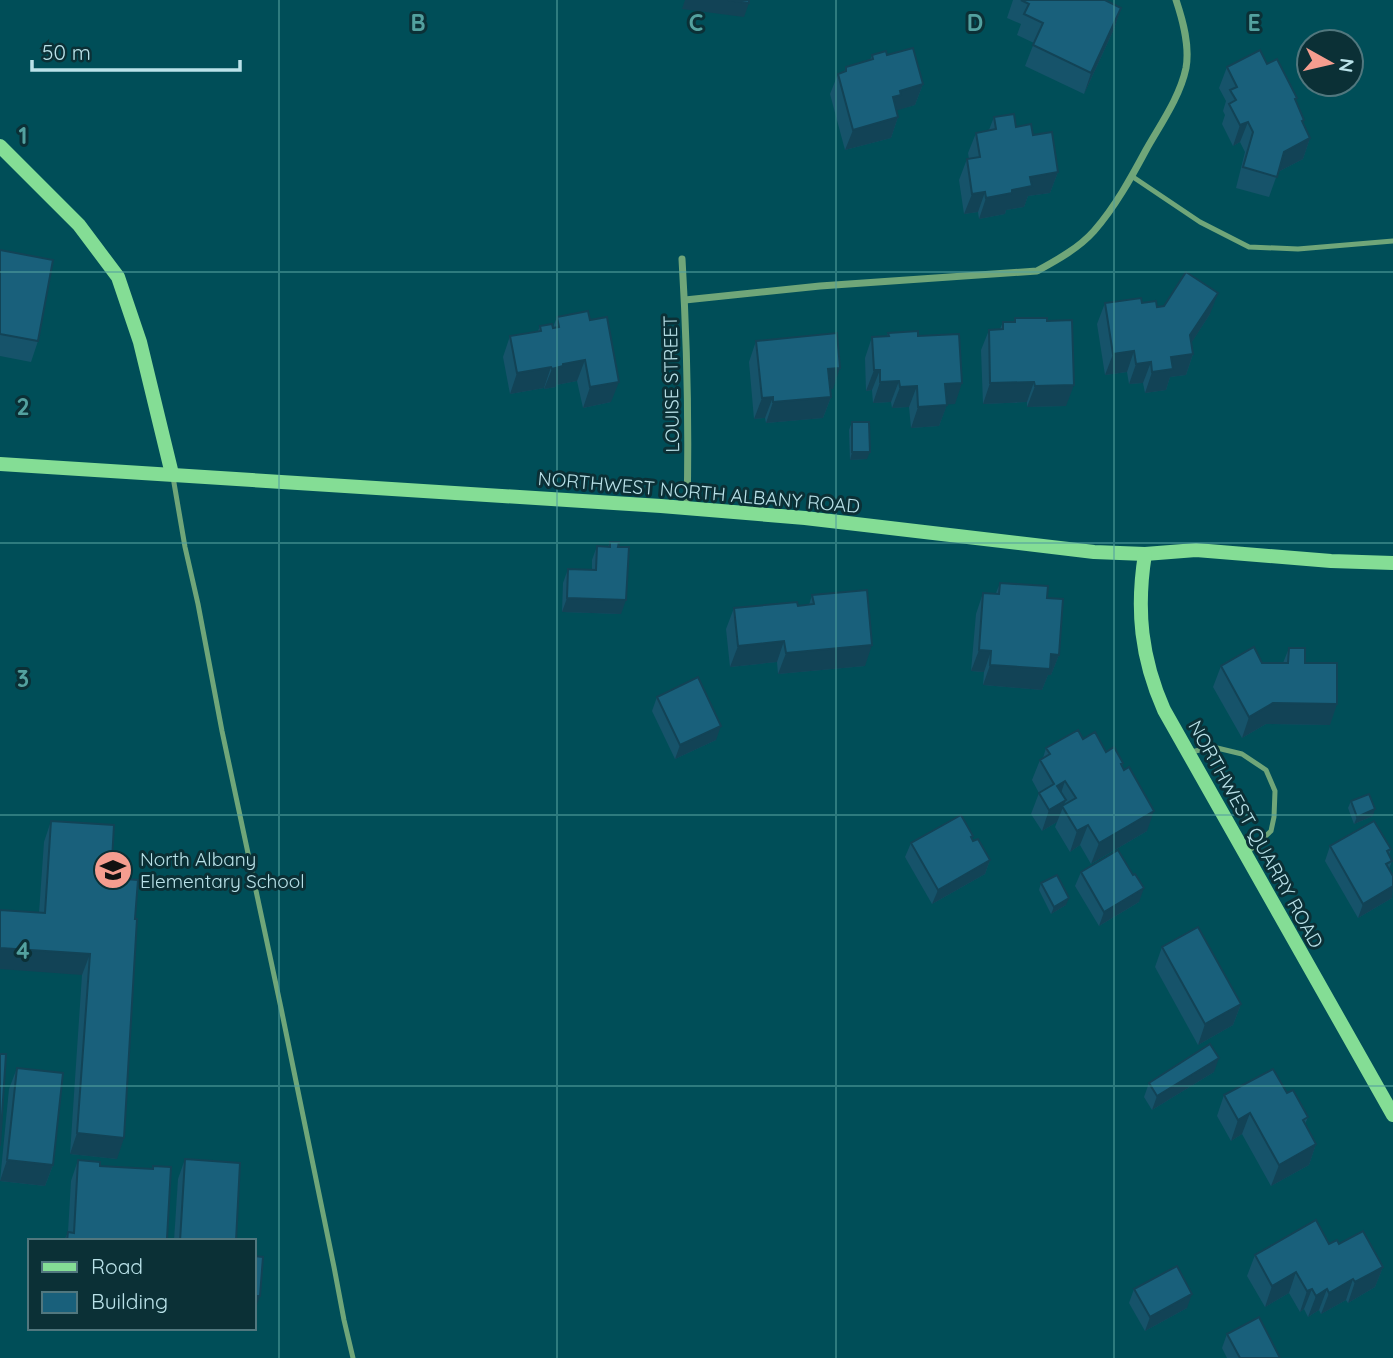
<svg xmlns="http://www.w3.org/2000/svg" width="1393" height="1358" font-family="Quicksand,sans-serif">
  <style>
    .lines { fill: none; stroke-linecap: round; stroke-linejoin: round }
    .lane { stroke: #70a679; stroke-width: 5 }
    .street { stroke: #70a679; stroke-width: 7 }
    .secondary { stroke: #84dd95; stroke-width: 14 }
    .wall { fill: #16536a }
    .shaded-wall { fill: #124356 }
    .building { fill: #19607b; stroke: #124356; stroke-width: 2 }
    .grid { fill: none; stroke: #53a19f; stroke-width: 2; stroke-opacity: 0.55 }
    .labels { text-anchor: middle; stroke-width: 6; stroke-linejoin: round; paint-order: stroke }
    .street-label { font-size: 19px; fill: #bae2e9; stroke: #0b3036 }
    .poi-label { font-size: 19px; fill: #bae2e9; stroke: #0b3036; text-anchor: start }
    .grid-label { font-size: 23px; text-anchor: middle; font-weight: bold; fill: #53a19f; stroke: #0b3036; stroke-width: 6; stroke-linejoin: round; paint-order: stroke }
  </style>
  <rect width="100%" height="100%" fill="#004e58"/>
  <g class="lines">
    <g class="lane">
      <polyline points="1133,177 1200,222 1249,247 1298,249 1393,241"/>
      <polyline points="173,477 185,547 198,604 222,731 281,1008 334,1267 344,1320 353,1358"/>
      <polyline points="1191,752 1213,747 1242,754 1266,770 1275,791 1274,817 1271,831 1248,852"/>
    </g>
    <g class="street">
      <path d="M682 259C687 342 689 425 687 508"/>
      <path d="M685 300 820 286 1037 271C1057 260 1079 248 1094 231 1115 207 1131 178 1146 150 1160 125 1180 97 1186 68 1190 46 1183 21 1176 0"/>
    </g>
    <g class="secondary">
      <polyline points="0,146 79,225 118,277 140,342 172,474"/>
      <polyline points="0,464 661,506 805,518 1094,552 1145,554 1196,550 1331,561 1393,563"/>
      <path d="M1145 554C1136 610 1141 658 1164 710L1393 1115"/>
    </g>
  </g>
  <g class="wall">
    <polygon points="1013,0 1105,0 1121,8 1114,29 1084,94 1025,66 1034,43 1017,35 1021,24 1007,18"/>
    <polygon points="872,55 887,55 923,84 915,105 896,110 898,117 891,138 845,150 830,94 838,74 844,72 846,67 870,60"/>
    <polygon points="1267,64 1296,101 1303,124 1310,138 1303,159 1278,172 1269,197 1236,188 1245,152 1240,142 1233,146 1222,124 1225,115 1223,111 1226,101 1219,88 1227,67"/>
    <polygon points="994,117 1033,135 1058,172 1050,193 1028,196 1024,207 1006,210 1005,214 979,219 978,212 964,214 959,180 967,159 969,159 968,153 976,133 989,130"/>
    <polygon points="0,250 38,341 31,362 0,356"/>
    <polygon points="1105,303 1142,303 1157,307 1210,314 1191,343 1193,354 1186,375 1170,377 1166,390 1145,393 1143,383 1129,384 1127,372 1105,375 1097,324"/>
    <polygon points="557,317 611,402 583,408 577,381 556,385 556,387 544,389 544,388 510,394 503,357 510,336 538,331 540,326 553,327"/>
    <polygon points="1015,318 1066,406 1027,407 1027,402 983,404 981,350 989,330 1000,329 1003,322 1014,322"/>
    <polygon points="888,333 918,336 955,404 947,404 939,426 911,428 909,407 892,408 891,402 873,403 872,390 866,391 865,358 872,337 887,336"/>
    <polygon points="756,341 833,389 830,389 831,397 823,418 766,423 765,418 754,419 749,362"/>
    <polygon points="852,422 867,459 850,460 849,430"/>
    <polygon points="610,542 618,547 621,614 562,612 563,583 568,569 592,570 592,560 597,546 608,547"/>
    <polygon points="1000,583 1047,598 1059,655 1051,675 1048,675 1042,690 983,685 984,672 971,671 976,614 983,593 996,593"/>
    <polygon points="812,595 865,666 778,674 777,662 730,667 726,629 734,608 809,605"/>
    <polygon points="1289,648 1305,663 1330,725 1266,724 1242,738 1213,687 1221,666 1226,663 1227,661 1283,663"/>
    <polygon points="657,697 716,740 675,759 652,711"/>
    <polygon points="1083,739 1106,752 1123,763 1122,766 1147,831 1091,864 1080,845 1070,852 1055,827 1057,822 1042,831 1031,814 1039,793 1032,780 1040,760 1043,758 1046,748"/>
    <polygon points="1351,801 1373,816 1354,824 1348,808"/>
    <polygon points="51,821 111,878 117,1159 70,1154 82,975 39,913 44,842"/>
    <polygon points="972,839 990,860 985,874 932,904 905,857 911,843"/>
    <polygon points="1330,846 1391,849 1389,855 1392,861 1389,869 1393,876 1392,898 1358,918 1325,861"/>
    <polygon points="1081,872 1133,875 1139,902 1099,926 1075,886"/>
    <polygon points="1041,883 1066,905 1051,914 1039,890"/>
    <polygon points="1162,947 1241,1004 1233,1025 1198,1045 1155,967"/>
    <polygon points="17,1068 53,1165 45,1186 0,1181 9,1089"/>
    <polygon points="1214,1072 1152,1110 1144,1097 1149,1083"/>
    <polygon points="1287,1093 1308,1117 1305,1124 1316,1144 1309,1165 1271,1186 1242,1134 1231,1141 1217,1116 1224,1095"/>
    <polygon points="185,1159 236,1241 174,1241 178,1179"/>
    <polygon points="78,1160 100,1166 152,1169 153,1166 167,1239 173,1241 64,1241 68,1232 71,1181"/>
    <polygon points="1329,1244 1339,1244 1383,1267 1375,1287 1348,1303 1346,1300 1321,1314 1319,1310 1308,1317 1304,1309 1300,1312 1289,1293 1265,1307 1247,1276 1255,1255"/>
    <polygon points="1134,1289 1187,1308 1145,1331 1129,1303"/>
    <polygon points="1227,1334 1280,1358 1227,1358 1222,1348"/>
  </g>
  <g class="shaded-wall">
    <polygon points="685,0 728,0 749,3 744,17 682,9"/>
    <polygon points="1121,8 1114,29 1084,94 1091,73"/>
    <polygon points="923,84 915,105 895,111 893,97 900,91"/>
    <polygon points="898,117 891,138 845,150 853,130"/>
    <polygon points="1248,122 1240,142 1233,146 1240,125"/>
    <polygon points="1310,138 1303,159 1276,173 1284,152"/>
    <polygon points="1058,172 1050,193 1028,196 1024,207 1006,210 1005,214 979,219 986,198 1012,190 1030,177"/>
    <polygon points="985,192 978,212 964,214 972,194"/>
    <polygon points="1218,293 1210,314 1183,356 1190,335"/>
    <polygon points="1134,351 1127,372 1105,375 1113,354"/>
    <polygon points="1193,354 1186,375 1170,377 1166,390 1145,393 1152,372 1171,357"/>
    <polygon points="585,360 577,381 556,385 556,387 544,389 552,369 563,364"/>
    <polygon points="1151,362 1143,383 1129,384 1136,364"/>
    <polygon points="551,367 544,388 510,394 517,373"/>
    <polygon points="840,368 833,389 821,390 828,369"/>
    <polygon points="874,370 880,370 872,390 866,391"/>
    <polygon points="899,381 891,402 873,403 880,382"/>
    <polygon points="619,382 611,402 583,408 590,387"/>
    <polygon points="1034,382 1027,402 983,404 990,383"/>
    <polygon points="962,383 955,404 938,405 945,384"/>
    <polygon points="1074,385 1066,406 1027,407 1035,386"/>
    <polygon points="917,386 909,407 892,408 900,387"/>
    <polygon points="773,397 765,418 754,419 762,398"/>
    <polygon points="831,397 823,418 766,423 773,402"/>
    <polygon points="947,405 939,426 911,428 918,407"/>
    <polygon points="852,452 870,452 867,459 850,460"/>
    <polygon points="567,598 626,600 621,614 562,612"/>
    <polygon points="784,641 777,662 730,667 738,646"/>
    <polygon points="872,645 865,666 778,674 786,653"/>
    <polygon points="979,650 991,651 984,672 971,671"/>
    <polygon points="1051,654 1059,655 1051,675 1048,675 1042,690 983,685 990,665"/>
    <polygon points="1273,703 1337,704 1330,725 1266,724 1242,738 1249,717"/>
    <polygon points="721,726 716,740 675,759 680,745"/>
    <polygon points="1065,781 1058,802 1057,786"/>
    <polygon points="1066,800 1057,822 1042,831 1049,810"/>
    <polygon points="1375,809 1373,816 1354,824 1357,817"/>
    <polygon points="1154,811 1147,831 1091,864 1099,843"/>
    <polygon points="1088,825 1080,845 1070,852 1077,831"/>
    <polygon points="990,860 985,874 932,904 938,890"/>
    <polygon points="1393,886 1392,898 1358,918 1363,904"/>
    <polygon points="1144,888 1139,902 1099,926 1104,912"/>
    <polygon points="1069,898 1066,905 1051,914 1054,907"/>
    <polygon points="0,948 90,954 82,975 0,969"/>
    <polygon points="1241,1004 1233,1025 1198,1045 1205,1024"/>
    <polygon points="1219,1058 1214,1072 1152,1110 1157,1096"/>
    <polygon points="1250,1113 1242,1134 1231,1141 1238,1120"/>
    <polygon points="77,1133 124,1138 117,1159 70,1154"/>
    <polygon points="1316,1144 1309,1165 1271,1186 1279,1165"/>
    <polygon points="7,1160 53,1165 45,1186 0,1181"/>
    <polygon points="1383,1267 1375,1287 1348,1303 1355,1282"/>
    <polygon points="1296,1272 1289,1293 1265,1307 1272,1286"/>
    <polygon points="1353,1279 1346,1300 1321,1314 1329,1293"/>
    <polygon points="1312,1289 1304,1309 1300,1312 1307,1291"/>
    <polygon points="1327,1289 1319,1310 1308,1317 1316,1296"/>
    <polygon points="1192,1294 1187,1308 1145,1331 1150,1317"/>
    <polygon points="254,1296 260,1296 254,1313"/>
  </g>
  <g class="building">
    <polygon points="728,0 749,0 749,3"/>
    <polygon points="1021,0 1105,0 1121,8 1091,73 1033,45 1043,23 1024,14 1029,4"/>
    <polygon points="913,48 923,84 900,91 901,95 893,97 898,117 853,130 838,74 846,71 846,67 873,59 872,55 886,51 887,55"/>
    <polygon points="1260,50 1267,64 1277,59 1297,98 1295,99 1304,120 1302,121 1310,138 1284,152 1277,177 1243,167 1253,132 1248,122 1240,125 1229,104 1236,100 1230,90 1237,87 1227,67"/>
    <polygon points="1014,114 1016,127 1031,124 1033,135 1052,132 1058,172 1030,177 1032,186 1012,190 1012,193 986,198 985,192 972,194 967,159 980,157 976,133 996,129 994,117"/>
    <polygon points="0,250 53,260 38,341 0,334"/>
    <polygon points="1186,272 1218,293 1190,335 1193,354 1171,357 1173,369 1152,372 1151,362 1136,364 1134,351 1113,354 1105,303 1141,298 1142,303 1156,301 1157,307 1164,306"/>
    <polygon points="588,311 590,320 607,317 619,382 590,387 585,360 563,364 563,366 552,369 551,367 517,373 510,336 541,331 540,326 552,324 553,328 559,327 557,317"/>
    <polygon points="1015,318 1047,318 1047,321 1072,320 1074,385 1035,386 1034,382 990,383 989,330 1003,329 1003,322 1015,322"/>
    <polygon points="918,331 918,336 959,334 962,383 945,384 947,405 918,407 917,386 900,387 899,381 880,382 880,370 874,370 872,337 889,336 888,333"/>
    <polygon points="837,333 840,368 828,369 831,397 773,402 773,397 762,398 756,341"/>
    <polygon points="852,422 869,422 870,452 852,452"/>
    <polygon points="610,542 619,542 618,547 629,547 626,600 567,598 568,569 596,570 597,546 610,547"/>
    <polygon points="1000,583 1048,586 1047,598 1063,599 1059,655 1051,654 1050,669 990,665 991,651 979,650 983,593 999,594"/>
    <polygon points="867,590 872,645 786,653 784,641 738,646 734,608 797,602 798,606 814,604 812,595"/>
    <polygon points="1254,647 1262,663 1288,663 1289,648 1305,648 1305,663 1337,663 1337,704 1273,703 1249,717 1221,666"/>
    <polygon points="698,677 721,726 680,745 657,697"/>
    <polygon points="1078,730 1083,739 1095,732 1106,752 1114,747 1123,763 1121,764 1124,770 1129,767 1154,811 1099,843 1088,825 1077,831 1062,806 1076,798 1065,781 1057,786 1066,800 1049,810 1039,793 1054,784 1040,760 1050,754 1046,748"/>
    <polygon points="1369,794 1375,809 1357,817 1351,801"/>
    <polygon points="961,815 973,836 971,837 973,841 978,839 990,860 938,890 911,843"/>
    <polygon points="51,821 114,825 111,878 138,880 135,919 137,919 124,1138 77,1133 90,954 0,948 0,910 45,913"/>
    <polygon points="1374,821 1391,849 1387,851 1392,861 1386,864 1393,876 1393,886 1363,904 1330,846"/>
    <polygon points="1118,850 1133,875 1135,874 1144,888 1104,912 1081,872"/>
    <polygon points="1057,875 1069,898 1054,907 1041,883"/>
    <polygon points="1198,927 1241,1004 1205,1024 1162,947"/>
    <polygon points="1210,1044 1219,1058 1157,1096 1149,1083"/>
    <polygon points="0,1054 6,1054 0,1146"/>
    <polygon points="17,1068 63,1073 53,1165 7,1160"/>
    <polygon points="1273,1069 1287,1093 1293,1090 1308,1117 1303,1120 1316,1144 1279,1165 1250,1113 1238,1120 1224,1095"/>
    <polygon points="185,1159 240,1163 236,1241 180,1241"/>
    <polygon points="78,1160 100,1162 100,1166 153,1169 153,1166 171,1167 167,1239 173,1240 173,1241 67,1241 68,1232 74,1233"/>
    <polygon points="1316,1220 1329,1244 1337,1240 1339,1244 1363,1231 1383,1267 1355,1282 1353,1279 1329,1293 1327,1289 1316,1296 1312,1289 1307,1291 1296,1272 1272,1286 1255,1255"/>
    <polygon points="254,1256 263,1257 260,1296 254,1296"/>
    <polygon points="1177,1266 1192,1294 1150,1317 1134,1289"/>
    <polygon points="1259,1317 1280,1358 1240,1358 1227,1334"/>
  </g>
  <path class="grid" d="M279 0V1358M557 0V1358M836 0V1358M1114 0V1358M0 272H1393M0 543H1393M0 815H1393M0 1086H1393"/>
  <defs>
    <symbol id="school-disc" viewBox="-11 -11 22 22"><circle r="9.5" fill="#f59d8f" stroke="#0b3036"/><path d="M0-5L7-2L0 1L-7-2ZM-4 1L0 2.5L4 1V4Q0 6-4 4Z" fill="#111"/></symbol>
  </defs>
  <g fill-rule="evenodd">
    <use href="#school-disc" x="91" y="848" width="44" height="44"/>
  </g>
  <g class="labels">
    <g class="street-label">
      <text transform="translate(671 384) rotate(-91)" y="7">LOUISE STREET</text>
      <text transform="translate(699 492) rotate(5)" y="7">NORTHWEST NORTH ALBANY ROAD</text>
      <text transform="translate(1256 834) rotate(61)" y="7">NORTHWEST QUARRY ROAD</text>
    </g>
    <g class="poi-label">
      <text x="140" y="866">North Albany<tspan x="140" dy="22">Elementary School</tspan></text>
    </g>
  </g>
  <g class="grid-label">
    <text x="418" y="31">B</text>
    <text x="696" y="31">C</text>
    <text x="975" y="31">D</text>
    <text x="1254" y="31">E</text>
    <text x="23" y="144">1</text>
    <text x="23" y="415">2</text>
    <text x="23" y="687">3</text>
    <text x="23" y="959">4</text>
  </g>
  <rect x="28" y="1239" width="228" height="91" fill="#0b3036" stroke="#51777e" stroke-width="2"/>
  <rect x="42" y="1262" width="35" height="10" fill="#84dd95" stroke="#51777e" stroke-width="2"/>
  <text x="91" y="1274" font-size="21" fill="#bae2e9">Road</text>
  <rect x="42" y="1292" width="35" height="21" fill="#19607b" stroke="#51777e" stroke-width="2"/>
  <text x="91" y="1309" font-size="21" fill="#bae2e9">Building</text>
  <g transform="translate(1330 63) rotate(98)"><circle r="33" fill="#0b3036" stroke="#51777e" stroke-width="2"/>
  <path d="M0-5L12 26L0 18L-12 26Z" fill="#f59d8f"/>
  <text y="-10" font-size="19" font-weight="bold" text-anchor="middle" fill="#bae2e9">N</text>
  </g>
  <path d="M32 60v10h208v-10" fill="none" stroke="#bae2e9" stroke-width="3.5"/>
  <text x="42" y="60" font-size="21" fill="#bae2e9" stroke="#0b3036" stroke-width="5" paint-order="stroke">50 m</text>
</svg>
